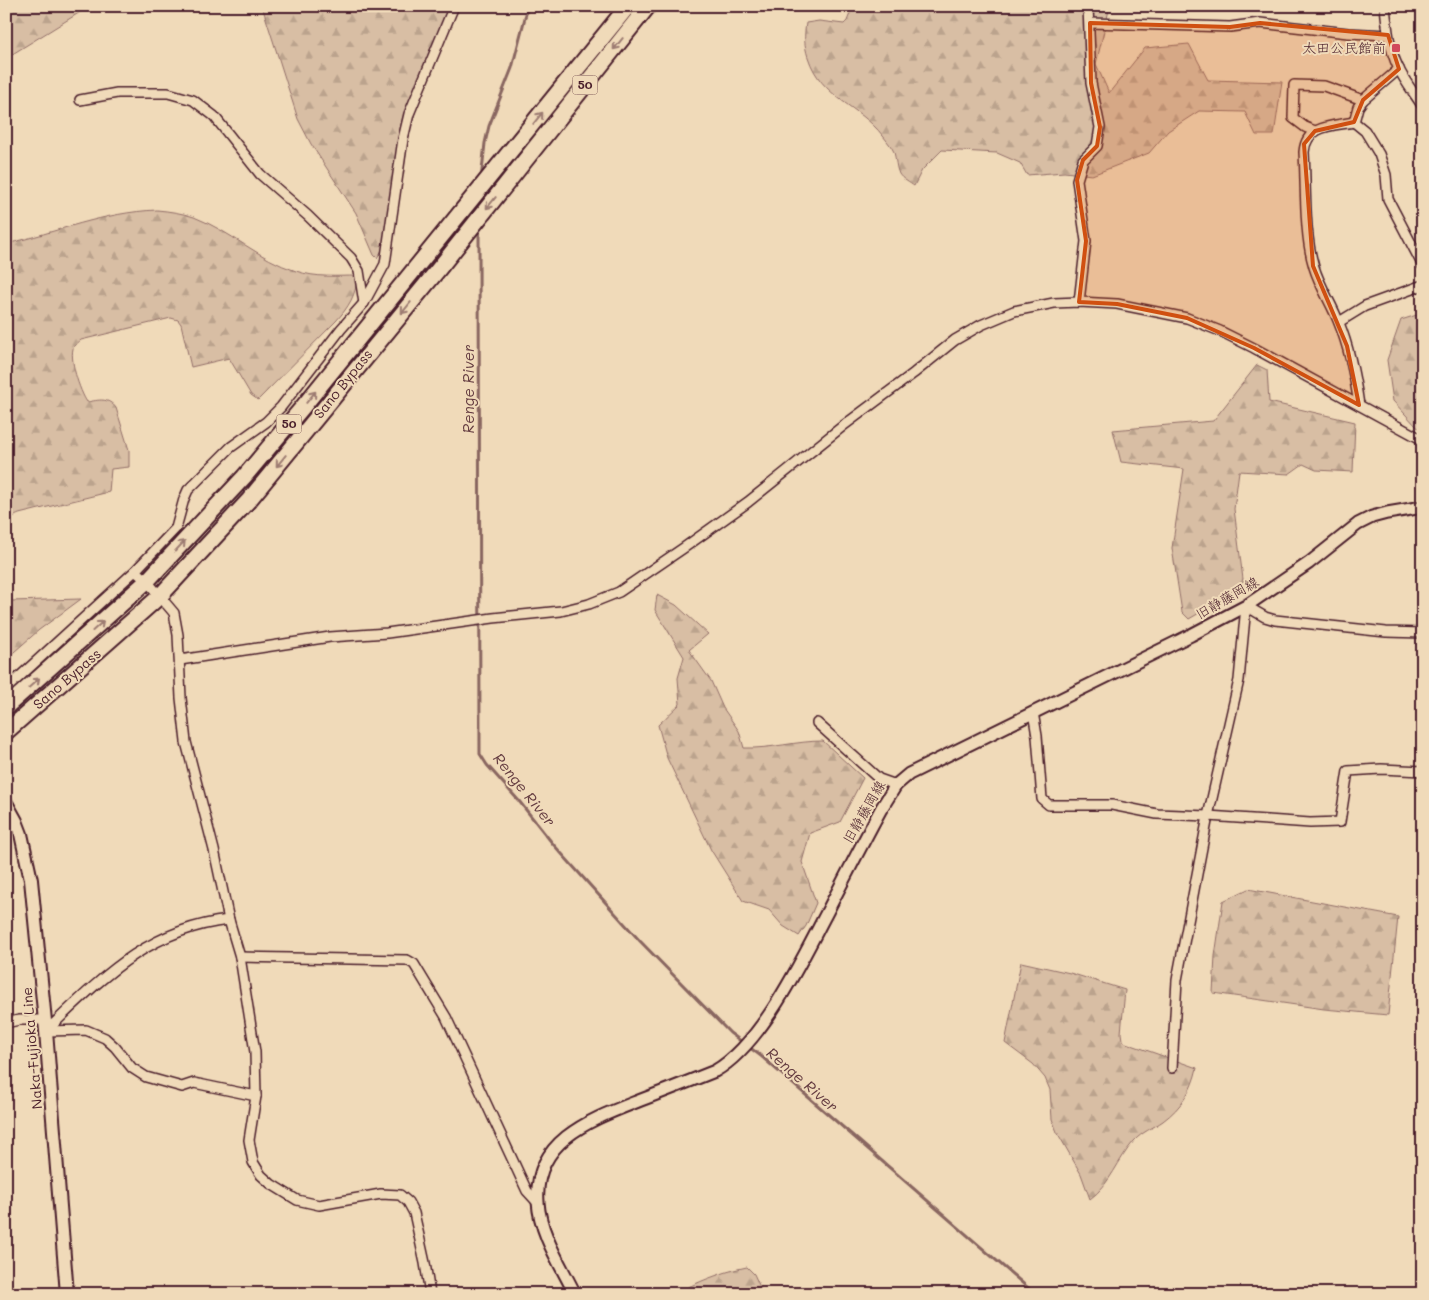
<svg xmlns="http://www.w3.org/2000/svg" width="1429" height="1300" font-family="Mali,'Klee One',sans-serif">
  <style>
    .forest { fill: url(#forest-firs); stroke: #916e68 }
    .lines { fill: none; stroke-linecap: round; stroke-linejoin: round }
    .stream { stroke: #896660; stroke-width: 3 }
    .minor-casing { stroke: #4a1f2b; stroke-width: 12 }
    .tertiary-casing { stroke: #4a1f2b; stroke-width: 15 }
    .secondary-casing { stroke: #4a1f2b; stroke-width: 16 }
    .trunk-casing { stroke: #4a1f2b; stroke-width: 19 }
    .minor { stroke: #f0dab9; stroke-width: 9 }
    .tertiary { stroke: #f0dab9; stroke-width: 11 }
    .secondary { stroke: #f0dab9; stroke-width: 12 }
    .trunk { stroke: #f0dab9; stroke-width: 15 }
    .oneway { stroke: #9d7c72 }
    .marked { fill: #d05011; fill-opacity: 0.2; stroke: #d05011; stroke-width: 4; stroke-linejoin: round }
    .poi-dot { fill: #d1495b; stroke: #f0dab9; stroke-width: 2 }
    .labels { text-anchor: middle; stroke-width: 4; stroke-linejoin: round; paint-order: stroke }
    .shield { fill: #f0dab9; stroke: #7c5756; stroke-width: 1 }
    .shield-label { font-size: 12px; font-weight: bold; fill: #4a1f2b }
    .poi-label { font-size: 14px; fill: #4a1f2b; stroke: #f0dab9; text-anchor: end }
    .street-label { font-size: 14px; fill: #4a1f2b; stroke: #f0dab9 }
    .water-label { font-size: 15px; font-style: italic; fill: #643c41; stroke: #f0dab9 }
  </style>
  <defs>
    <pattern id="forest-firs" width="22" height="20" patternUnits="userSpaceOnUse" patternTransform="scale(1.25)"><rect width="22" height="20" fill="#d8bea4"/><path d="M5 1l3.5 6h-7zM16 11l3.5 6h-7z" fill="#bba38d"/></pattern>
  </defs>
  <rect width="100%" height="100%" fill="#f0dab9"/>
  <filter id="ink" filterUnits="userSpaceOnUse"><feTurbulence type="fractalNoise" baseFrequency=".02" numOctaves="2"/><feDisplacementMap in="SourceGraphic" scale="10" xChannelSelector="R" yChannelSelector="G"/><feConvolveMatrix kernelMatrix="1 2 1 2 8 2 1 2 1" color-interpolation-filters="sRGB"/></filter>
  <g filter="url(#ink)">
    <g class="forest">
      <polygon points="6,6 90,6 6,58"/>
      <polygon points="262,6 458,6 418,104 410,128 397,214 386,244 377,258 374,255 356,213 311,144 298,119"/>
      <path d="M853 6H1110L1096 64 1109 93 1145 48 1189 44 1208 80 1282 82 1274 135H1256L1245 112 1199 111 1168 131 1149 153 1092 175 1064 172 1027 175 1020 163 997 153 942 150 922 170 914 186C910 183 902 179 899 174 896 168 896 159 894 152 892 147 887 141 883 136 859 105 821 98 808 57 804 45 804 36 806 23L819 21 844 24 847 21Z"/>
      <path d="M157 210C169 211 182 213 194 217 230 231 259 259 296 271 316 278 337 276 357 276 357 294 348 308 336 321L258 400 251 395 229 358 191 367 181 324 178 320 171 318 81 340C80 341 75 345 74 346 68 357 80 392 87 402 99 400 108 397 116 408L129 450V467L111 469 109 492 19 514C17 515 14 516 12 518 3 529 10 585 11 601L81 599 39 630 6 659V244C57 232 104 212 157 210Z"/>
      <polygon points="1420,314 1423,316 1423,430 1417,427 1393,401 1387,360 1401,320"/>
      <polygon points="1257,365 1267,370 1269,402 1355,422 1353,472 1316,470 1303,464 1289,474 1239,471 1234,509 1244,587 1189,619 1182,612 1172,548 1184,469 1121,462 1113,430 1213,421"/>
      <path d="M657 595 676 605 708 634 689 650 711 681 723 708 739 731 744 748C771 749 796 741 823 741L863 778 840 822 810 833 802 862 816 903 806 926 799 936 783 926 769 910 743 901 711 850 667 758 658 725 680 704 678 678 684 657 655 610Z"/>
      <polygon points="1248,889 1398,917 1388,1015 1324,1009 1213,993 1215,956 1223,901"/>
      <path d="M1021 962 1070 973 1125 990 1121 1033 1122 1040 1126 1043 1197 1068C1192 1090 1182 1107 1163 1121 1153 1128 1142 1132 1134 1141 1118 1159 1110 1185 1090 1199L1081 1174 1057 1132 1052 1119 1050 1090 1045 1078 1033 1064 1005 1043Z"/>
      <path d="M747 1267 754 1274 763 1294H674C698 1282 721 1272 747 1267Z"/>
    </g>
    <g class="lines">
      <g class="stream">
        <polyline points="481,180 485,143 489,126 512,68 528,6"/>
        <polyline points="479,226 480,754 487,765 519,801 553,844 640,941 730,1033 761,1056 1035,1294"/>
      </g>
      <defs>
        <g id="minor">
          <path d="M1385 6C1387 27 1389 48 1398 67 1404 81 1415 94 1423 107"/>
          <polyline points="1090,23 1230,27 1260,23 1348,33 1388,35"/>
          <polyline points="80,100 117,93 168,93 193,100 214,116 260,174 308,216 351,258 359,271 364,303"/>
          <polyline points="1363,100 1358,107 1354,122 1365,131 1379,154 1386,175 1388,199 1423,266"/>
          <path d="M1354 122C1332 126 1306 125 1304 152 1306 187 1304 235 1314 267 1320 287 1332 304 1339 323 1350 350 1355 377 1359 405"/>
          <polyline points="1315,131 1305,127 1293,118 1294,85 1324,86 1363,100 1399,69"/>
          <polyline points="1079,302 1086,241 1077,180 1083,160 1097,146 1100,127 1091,83 1088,6"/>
          <polyline points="1339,322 1365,306 1423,285"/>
          <polyline points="135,571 147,581 174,613 178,635 181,698 186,742 214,850 229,920 240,957 255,1052 256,1096 249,1140 253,1162 261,1175 271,1184 297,1200 319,1205 381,1194 400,1195 408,1202 414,1213 425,1263 430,1294"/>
          <polyline points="180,660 330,637 387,633 493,618 561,611 589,604 619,592 685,547 748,502 843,426 914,373 955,340 981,325 1014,311 1054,303 1079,302 1117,304 1187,318 1220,331 1254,348 1423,440"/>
          <polyline points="6,689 135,571 176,528 184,499 188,490 231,447 266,422 281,407 341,329 364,303 385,264 403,139 409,114 454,6"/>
          <polyline points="1033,712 1037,736 1042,799 1049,805 1112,805 1157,814 1208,816 1310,823 1340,822 1348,771 1381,769 1423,771"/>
          <polyline points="817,723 879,779 896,785"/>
          <polyline points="240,957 407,960 414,964 446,1017 527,1191 538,1203"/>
          <polyline points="6,1023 19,1020 44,1020"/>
          <polyline points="46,1031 86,1030 105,1038 115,1047 132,1068 146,1077 182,1087 194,1083 256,1096"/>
          <path d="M46 1031C102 978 148 929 229 920"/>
          <polyline points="1172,1068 1177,980 1208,816 1239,680 1246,606 1265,617 1275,620 1386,632 1423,633"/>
        </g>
        <path id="tertiary" d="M575 1294C561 1265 540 1234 538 1202 533 1139 593 1119 641 1100 665 1091 690 1081 715 1071 762 1044 801 961 826 914 844 879 862 844 881 809L896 785 909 774 1191 635 1246 606 1309 563 1358 524 1372 517 1387 513 1423 507"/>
        <polyline id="secondary" points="6,803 16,821 21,834 31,880 46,1031 67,1294"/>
        <g id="trunk">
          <polyline points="6,707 147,581 244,477 302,408 628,6"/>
          <polyline points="6,732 160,596 249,500 437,271 648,6"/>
        </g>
      </defs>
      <use href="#minor" class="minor-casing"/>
      <use href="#tertiary" class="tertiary-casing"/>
      <use href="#secondary" class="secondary-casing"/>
      <use href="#trunk" class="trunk-casing"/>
      <use href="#minor" class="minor"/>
      <use href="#tertiary" class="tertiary"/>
      <use href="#secondary" class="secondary"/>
      <use href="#trunk" class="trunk"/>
    </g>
    <defs><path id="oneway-shaft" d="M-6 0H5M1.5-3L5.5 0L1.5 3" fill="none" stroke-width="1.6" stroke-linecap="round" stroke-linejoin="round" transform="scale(1.25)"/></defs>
    <g class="oneway">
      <use href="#oneway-shaft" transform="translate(618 44) rotate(129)"/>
      <use href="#oneway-shaft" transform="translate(538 118) rotate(-51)"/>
      <use href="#oneway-shaft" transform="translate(491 203) rotate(129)"/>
      <use href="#oneway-shaft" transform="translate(406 308) rotate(129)"/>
      <use href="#oneway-shaft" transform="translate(311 397) rotate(-51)"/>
      <use href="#oneway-shaft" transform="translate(281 461) rotate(129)"/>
      <use href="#oneway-shaft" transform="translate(180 546) rotate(-47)"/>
      <use href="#oneway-shaft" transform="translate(98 626) rotate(-42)"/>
      <use href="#oneway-shaft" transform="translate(34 683) rotate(-42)"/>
    </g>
  </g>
  <path class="marked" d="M1090 23 1230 27 1260 23 1388 35 1399 69 1363 100 1354 122 1315 131 1304 144 1313 266 1347 346 1359 405 1254 348 1187 318 1117 304 1079 302 1086 241 1077 180 1083 160 1097 146 1100 127 1091 83Z"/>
  <rect class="poi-dot" x="1391" y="43" width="10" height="10" rx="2.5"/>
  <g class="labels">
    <g class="shield">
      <rect x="572.5" y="75.5" width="25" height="19" rx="4"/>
      <rect x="276.5" y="414.5" width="25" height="19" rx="4"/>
    </g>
    <g class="shield-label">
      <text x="585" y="89">50</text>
      <text x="289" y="428">50</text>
    </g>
    <g class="poi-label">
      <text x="1386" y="53">太田公民館前</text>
    </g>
    <g class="street-label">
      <text transform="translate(343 384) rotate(-51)" y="5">Sano Bypass</text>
      <text transform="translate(1227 598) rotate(-30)" y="5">旧静藤岡線</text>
      <text transform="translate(67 679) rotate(-41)" y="5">Sano Bypass</text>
      <text transform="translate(864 812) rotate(-60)" y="5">旧静藤岡線</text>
      <text transform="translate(32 1048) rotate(-95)" y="5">Naka-Fujioka Line</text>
    </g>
    <g class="water-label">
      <text transform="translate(469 389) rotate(-90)" y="5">Renge River</text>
      <text transform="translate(524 790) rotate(51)" y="5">Renge River</text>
      <text transform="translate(802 1080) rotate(41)" y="5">Renge River</text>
    </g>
  </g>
  <rect width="1429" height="1300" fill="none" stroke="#f0dab9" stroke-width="25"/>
  <rect x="12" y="12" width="1404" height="1275" fill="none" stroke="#4a1f2b" stroke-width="2" filter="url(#ink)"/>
</svg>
